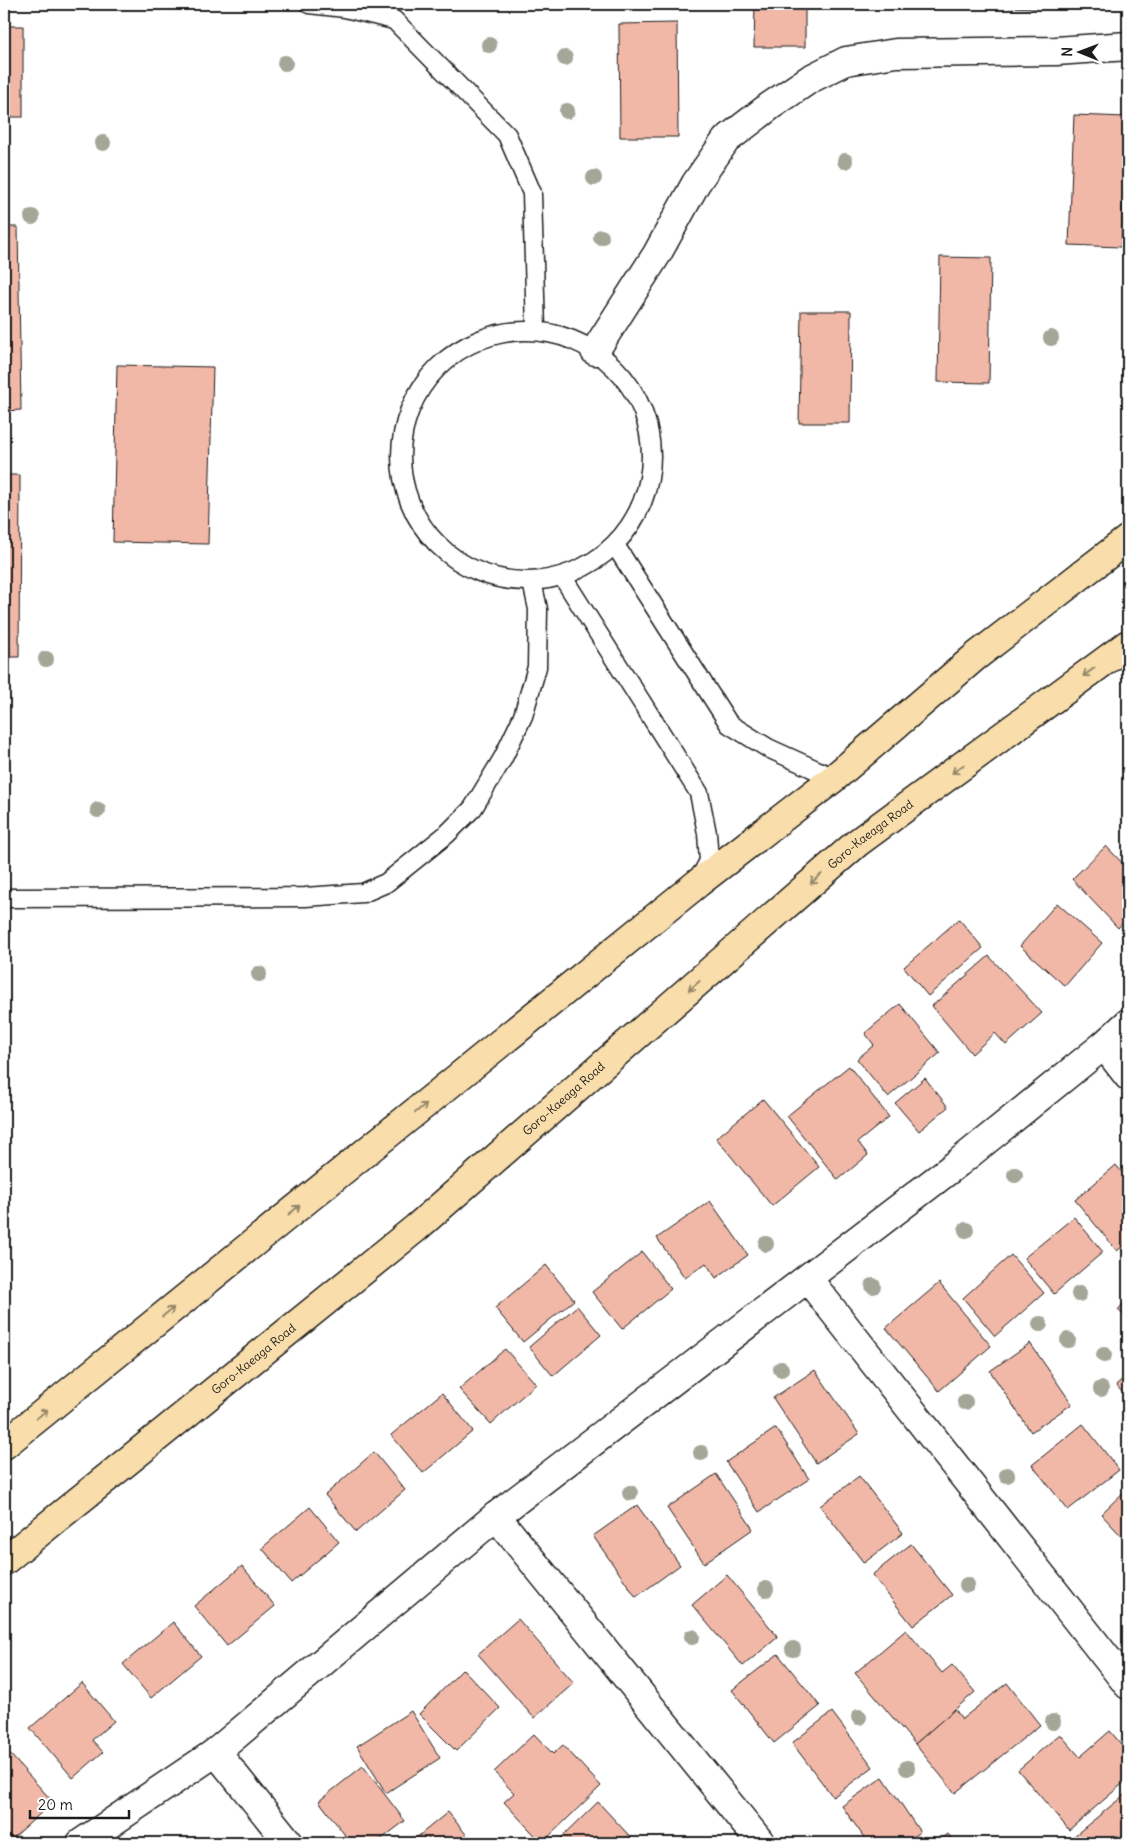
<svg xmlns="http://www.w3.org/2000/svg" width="1132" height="1847" font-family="Delius,sans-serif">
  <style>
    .building { fill: #f1b8a8; stroke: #1c1c1c }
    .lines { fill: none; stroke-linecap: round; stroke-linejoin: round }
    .service-casing { stroke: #1c1c1c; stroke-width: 21 }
    .minor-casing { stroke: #1c1c1c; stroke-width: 31 }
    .primary-casing { stroke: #1c1c1c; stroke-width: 31 }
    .service { stroke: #fff; stroke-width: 18 }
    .minor { stroke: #fff; stroke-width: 28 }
    .primary { stroke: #f9deab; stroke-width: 28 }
    .tree { fill: #a4a698 }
    .oneway { stroke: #96876b }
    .labels { text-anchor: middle; stroke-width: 5; stroke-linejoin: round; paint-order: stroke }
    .street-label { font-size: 12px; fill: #1c1c1c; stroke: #fff }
  </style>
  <rect width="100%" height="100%" fill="#fff"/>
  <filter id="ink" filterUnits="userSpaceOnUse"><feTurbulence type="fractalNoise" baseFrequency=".02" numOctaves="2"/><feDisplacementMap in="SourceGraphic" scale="10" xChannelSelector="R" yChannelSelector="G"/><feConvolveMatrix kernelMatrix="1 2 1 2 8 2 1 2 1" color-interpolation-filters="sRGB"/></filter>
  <g filter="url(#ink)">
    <g class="building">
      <polygon points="755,4 805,4 805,47 754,47"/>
      <polygon points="1009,4 1062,4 1062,9 1009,7"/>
      <polygon points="677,23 678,137 620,137 619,24"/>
      <rect x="4" y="26" width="19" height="91"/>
      <polygon points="1074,115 1126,117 1121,247 1069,245"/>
      <polygon points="4,227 18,227 21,410 4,411"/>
      <polygon points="940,257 991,258 989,383 938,382"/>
      <polygon points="801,311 851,311 850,423 799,423"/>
      <polygon points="117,365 213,367 208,544 113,542"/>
      <polygon points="4,475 20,475 19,657 4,657"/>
      <polygon points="1106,846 1128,869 1128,917 1118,928 1072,879"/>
      <polygon points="1057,903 1102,943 1065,986 1020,946"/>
      <polygon points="959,919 983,948 928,996 904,967"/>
      <polygon points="989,956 1042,1013 1006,1045 995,1033 972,1054 932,1006"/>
      <polygon points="900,1004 940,1053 888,1097 857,1059 874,1045 865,1033"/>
      <polygon points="849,1066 889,1117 858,1142 868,1155 838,1180 787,1116"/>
      <polygon points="925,1078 948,1107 919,1131 895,1103"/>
      <polygon points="763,1099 819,1167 772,1206 716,1138"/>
      <polygon points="1116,1165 1128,1180 1128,1242 1117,1251 1075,1200"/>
      <polygon points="710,1201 748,1255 716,1278 706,1263 685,1278 657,1238"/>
      <polygon points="1074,1217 1103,1252 1054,1294 1024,1258"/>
      <polygon points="642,1252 671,1289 622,1329 592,1292"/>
      <polygon points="1011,1255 1044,1293 995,1336 963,1298"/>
      <polygon points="546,1265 574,1300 523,1342 495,1308"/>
      <polygon points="939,1283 991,1346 939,1391 886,1328"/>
      <polygon points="1128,1298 1128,1319 1118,1310"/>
      <polygon points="577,1306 601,1335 553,1376 529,1347"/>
      <polygon points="1030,1343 1072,1404 1031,1432 990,1371"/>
      <polygon points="505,1349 536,1384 491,1424 459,1389"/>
      <polygon points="815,1370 859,1434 816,1463 773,1398"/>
      <polygon points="1128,1374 1128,1399 1116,1385"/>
      <polygon points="442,1393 473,1431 423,1473 391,1435"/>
      <polygon points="1083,1424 1119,1470 1068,1510 1032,1465"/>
      <polygon points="776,1428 809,1479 759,1512 726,1462"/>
      <polygon points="374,1452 405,1490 356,1532 325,1495"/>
      <polygon points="716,1474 753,1529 704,1563 667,1508"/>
      <polygon points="859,1476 903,1533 864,1563 820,1506"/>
      <polygon points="1128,1488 1128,1543 1101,1514"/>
      <polygon points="637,1505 680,1565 636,1597 593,1536"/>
      <polygon points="310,1507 339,1542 291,1583 262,1548"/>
      <polygon points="911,1544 952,1595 913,1626 872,1575"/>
      <polygon points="242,1566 275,1606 227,1646 194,1606"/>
      <polygon points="727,1575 778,1637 743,1666 692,1605"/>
      <polygon points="518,1619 574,1683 534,1718 478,1654"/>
      <polygon points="173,1622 201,1656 151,1698 123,1664"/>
      <polygon points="906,1630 942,1673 952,1665 975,1692 915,1744 855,1673"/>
      <polygon points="778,1654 820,1706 774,1743 732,1690"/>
      <polygon points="463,1669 500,1708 456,1751 419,1714"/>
      <polygon points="82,1683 114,1721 92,1740 103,1752 73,1778 30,1728"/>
      <polygon points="1007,1683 1040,1725 955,1793 915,1744 955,1709 962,1719"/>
      <polygon points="411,1711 440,1758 386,1793 357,1746"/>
      <polygon points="832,1712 873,1767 833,1797 792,1743"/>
      <polygon points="1110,1731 1128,1752 1128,1779 1069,1830 1018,1770 1060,1734 1080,1757"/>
      <polygon points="534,1734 553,1754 563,1745 601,1786 542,1843 504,1802 514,1793 494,1772"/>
      <polygon points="8,1752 53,1802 12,1839 4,1830 4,1756"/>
      <polygon points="363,1766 405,1821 376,1843 351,1843 319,1801"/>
      <polygon points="883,1777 920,1832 903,1843 868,1843 842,1806"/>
      <polygon points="1128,1792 1128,1843 1070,1843 1068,1841"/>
      <polygon points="598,1802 636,1843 564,1843 560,1839"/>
      <polygon points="448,1812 473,1843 410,1843"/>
      <polygon points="948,1834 956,1843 936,1843"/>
    </g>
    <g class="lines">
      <defs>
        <g id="service">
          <polyline points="309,4 345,8 394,20 507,135 532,193 536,330"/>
          <circle cx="526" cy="456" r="125"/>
          <polyline points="615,545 729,724 768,748 834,778"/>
          <polyline points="562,576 699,793 707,833 709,861 700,878"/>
          <polyline points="4,898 305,897 363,893 386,883 447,834 473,808 503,758 523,716 537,667 538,609 532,582"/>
        </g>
        <g id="minor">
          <polyline points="595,351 657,254 696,183 726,140 770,106 810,79 846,61 896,53 1056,51 1128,46"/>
          <polyline points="1104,1045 1128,1076"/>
          <polyline points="808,1279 1128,1685"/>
          <polyline points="496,1516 761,1843"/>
          <polyline points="216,1752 289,1843"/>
          <polyline points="81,1843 216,1752 496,1516 958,1163 1104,1045 1128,1023"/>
        </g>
        <g id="primary">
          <polyline points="4,1445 698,883 834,778 975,657 1128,539"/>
          <path id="s1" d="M4 1561 416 1228 857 843 1128 644"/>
        </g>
      </defs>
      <use href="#service" class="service-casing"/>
      <use href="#minor" class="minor-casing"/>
      <use href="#primary" class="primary-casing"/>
      <use href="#service" class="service"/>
      <use href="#minor" class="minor"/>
      <use href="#primary" class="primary"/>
    </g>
    <g class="tree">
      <circle cx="489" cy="45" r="8"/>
      <circle cx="565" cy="58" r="8"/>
      <circle cx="285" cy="63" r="8"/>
      <circle cx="567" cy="111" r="8"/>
      <circle cx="103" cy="143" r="8"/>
      <circle cx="845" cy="161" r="8"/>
      <circle cx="594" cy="178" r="8"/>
      <circle cx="32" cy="217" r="8"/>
      <circle cx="601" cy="237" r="8"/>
      <circle cx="1051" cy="338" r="8"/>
      <circle cx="46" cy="659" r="8"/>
      <circle cx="98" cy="810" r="8"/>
      <circle cx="259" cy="974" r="8"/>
      <circle cx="1015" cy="1175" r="8"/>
      <circle cx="966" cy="1230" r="8"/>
      <circle cx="766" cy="1244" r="8"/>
      <circle cx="873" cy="1286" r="8"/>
      <circle cx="1079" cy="1294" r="8"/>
      <circle cx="1040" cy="1324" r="8"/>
      <circle cx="1068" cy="1340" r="8"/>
      <circle cx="1104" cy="1355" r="8"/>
      <circle cx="781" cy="1369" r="8"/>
      <circle cx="1101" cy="1389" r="8"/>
      <circle cx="965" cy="1402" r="8"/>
      <circle cx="701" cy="1453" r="8"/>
      <circle cx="1007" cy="1475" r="8"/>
      <circle cx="630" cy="1493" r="8"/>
      <circle cx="967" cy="1585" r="8"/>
      <circle cx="766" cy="1589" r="8"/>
      <circle cx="692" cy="1637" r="8"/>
      <circle cx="793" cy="1649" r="8"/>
      <circle cx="859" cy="1717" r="8"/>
      <circle cx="1053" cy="1722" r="8"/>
      <circle cx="907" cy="1768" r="8"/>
    </g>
    <defs><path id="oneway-shaft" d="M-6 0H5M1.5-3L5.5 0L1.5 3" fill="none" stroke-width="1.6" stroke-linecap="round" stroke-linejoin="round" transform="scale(1.25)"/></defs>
    <g class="oneway">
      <use href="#oneway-shaft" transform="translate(1089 672) rotate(144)"/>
      <use href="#oneway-shaft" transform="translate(958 769) rotate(144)"/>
      <use href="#oneway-shaft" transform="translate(816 879) rotate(139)"/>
      <use href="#oneway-shaft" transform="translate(694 986) rotate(139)"/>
      <use href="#oneway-shaft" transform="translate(421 1108) rotate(-39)"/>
      <use href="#oneway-shaft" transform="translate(294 1210) rotate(-39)"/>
      <use href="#oneway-shaft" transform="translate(168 1312) rotate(-39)"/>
      <use href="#oneway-shaft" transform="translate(42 1414) rotate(-39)"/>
    </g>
  </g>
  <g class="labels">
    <g class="street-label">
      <text dy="4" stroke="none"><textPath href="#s1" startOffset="1131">Goro-Kaeaga Road</textPath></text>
      <text dy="4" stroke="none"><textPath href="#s1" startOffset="726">Goro-Kaeaga Road</textPath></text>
      <text dy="4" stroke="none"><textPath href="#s1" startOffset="321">Goro-Kaeaga Road</textPath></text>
    </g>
  </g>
  <rect width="1132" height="1847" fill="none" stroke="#fff" stroke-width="20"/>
  <rect x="10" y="10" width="1112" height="1827" fill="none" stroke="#1c1c1c" stroke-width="2" filter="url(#ink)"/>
  <g transform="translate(1080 52) rotate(271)" stroke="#ffffff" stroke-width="4" paint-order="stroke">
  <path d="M0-4L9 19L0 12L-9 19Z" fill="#1c1c1c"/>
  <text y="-8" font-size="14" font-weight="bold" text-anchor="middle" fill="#1c1c1c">N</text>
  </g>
  <path d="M30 1810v8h99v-8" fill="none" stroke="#1c1c1c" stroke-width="2.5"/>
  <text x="38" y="1810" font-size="15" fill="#1c1c1c" stroke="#ffffff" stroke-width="4" paint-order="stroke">20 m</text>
</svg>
